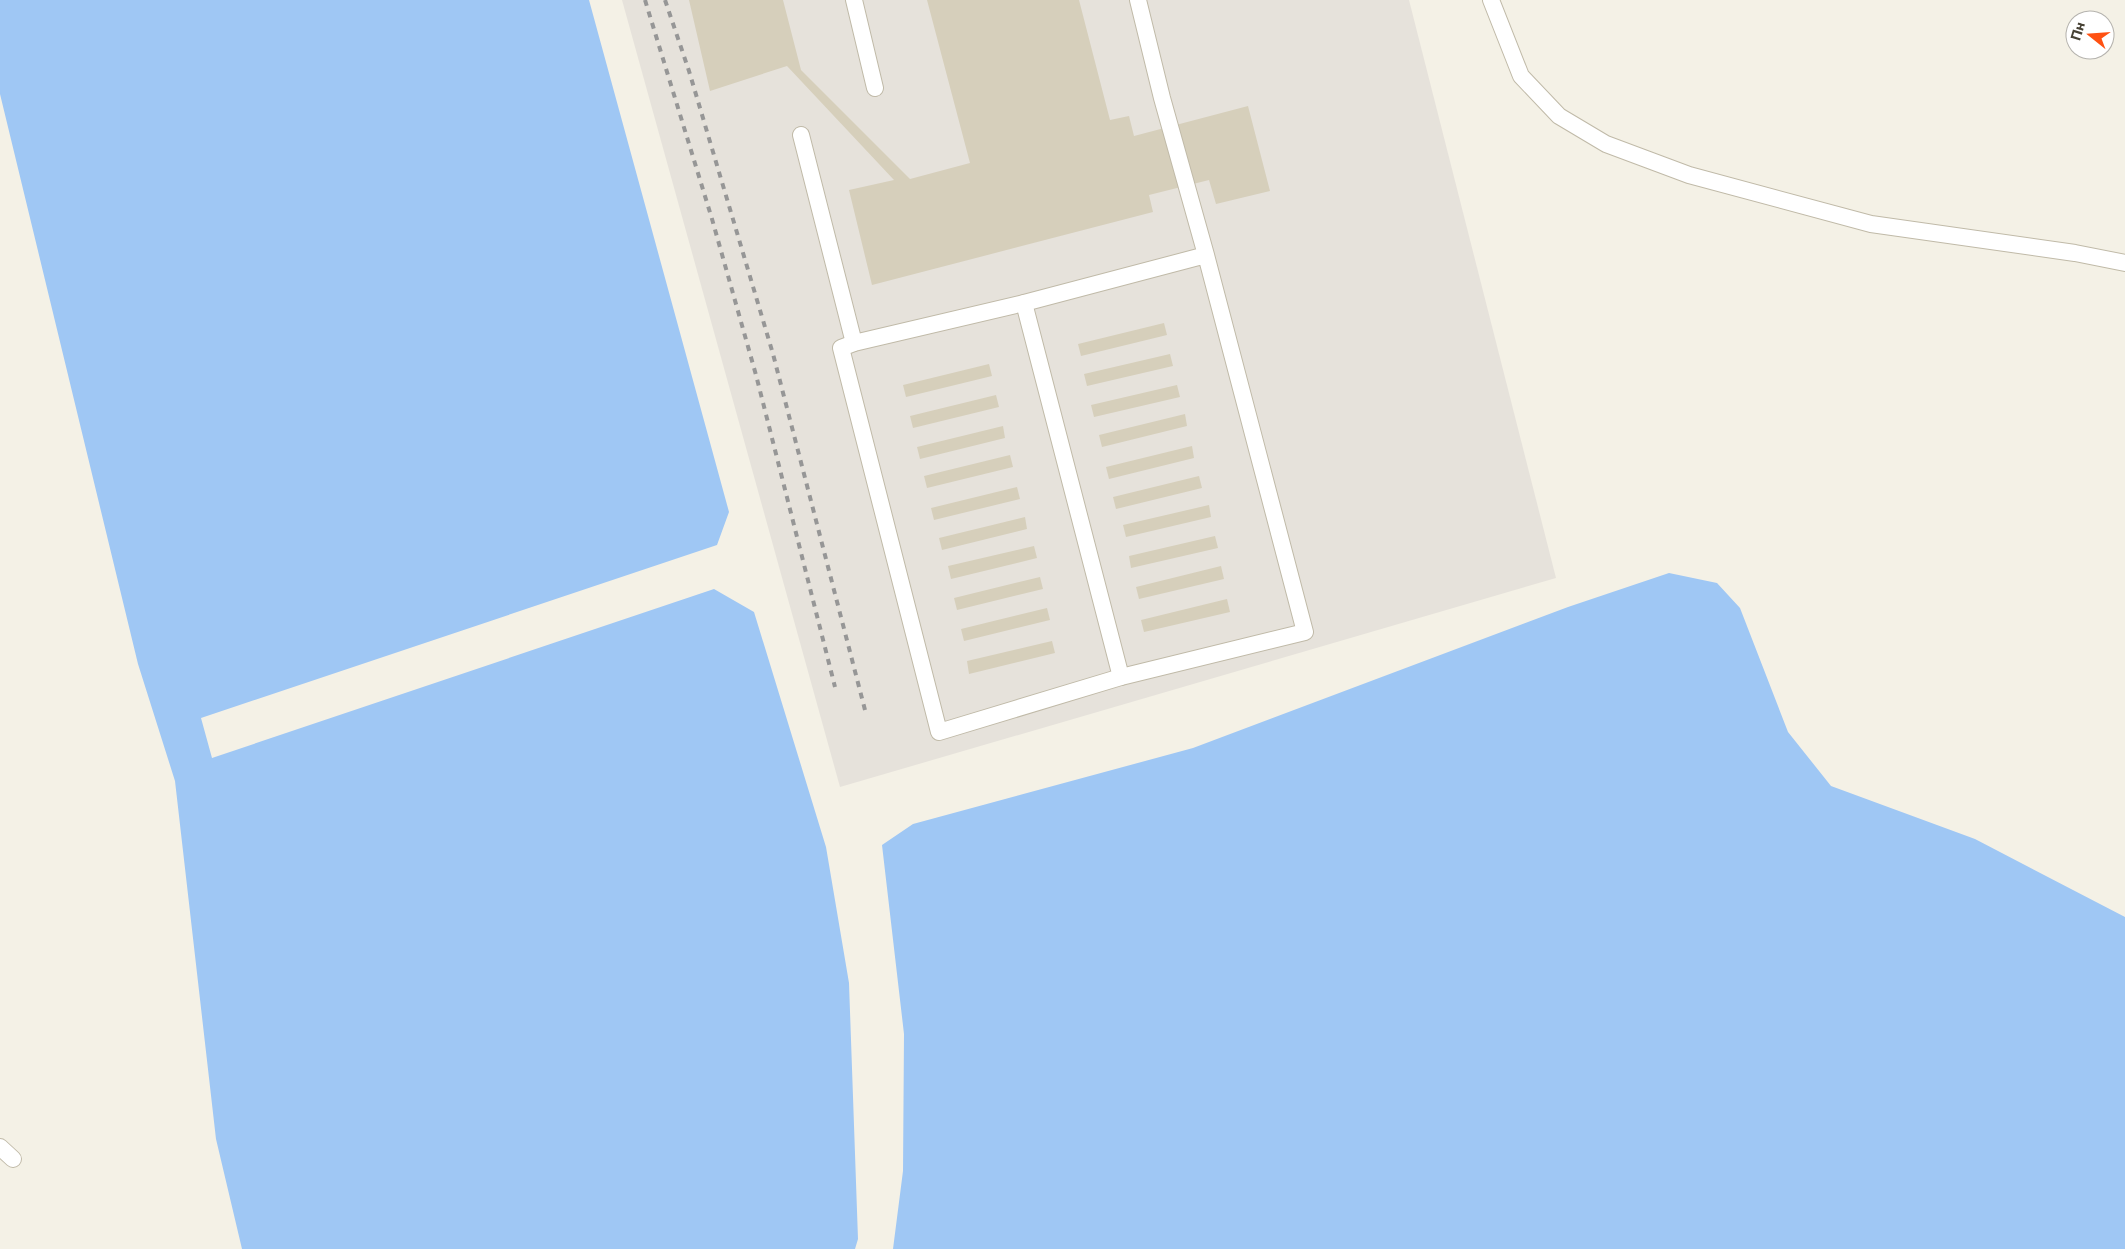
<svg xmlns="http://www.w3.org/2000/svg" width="2125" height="1249" font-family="Commissioner,sans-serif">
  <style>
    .industrial { fill: #e6e2db }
    .water { fill: #9fc7f4 }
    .building { fill: #d6cfbb }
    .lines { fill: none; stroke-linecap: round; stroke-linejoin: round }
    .lane-casing { stroke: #c0baa8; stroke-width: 18 }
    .lane { stroke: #fff; stroke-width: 16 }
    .rail { stroke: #969696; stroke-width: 4; stroke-dasharray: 6 6; stroke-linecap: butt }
  </style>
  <rect width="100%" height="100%" fill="#f4f1e6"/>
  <polygon class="industrial" points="622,0 1409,0 1556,578 840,787"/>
  <g class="water">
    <polygon points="0,0 589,0 729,512 717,545 201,718 212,758 714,589 754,612 826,847 849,983 858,1239 855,1249 242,1249 216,1139 175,781 138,664 0,94"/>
    <polygon points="1669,573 1717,583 1740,608 1788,732 1831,786 1975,839 2125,917 2125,1249 893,1249 903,1171 904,1034 882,845 913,824 1193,748 1568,607"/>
  </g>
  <g class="building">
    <polygon points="689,0 783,0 801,70 910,179 970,163 927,0 1079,0 1110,120 1129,116 1134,136 1248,106 1270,191 1216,204 1209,180 1149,195 1153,212 872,285 849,190 894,180 787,66 710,91"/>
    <polygon points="1164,323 1167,335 1081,356 1078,344"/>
    <polygon points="1170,354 1173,366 1087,386 1084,374"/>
    <polygon points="989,364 992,376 906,397 903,385"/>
    <polygon points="1177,385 1180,397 1094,417 1091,405"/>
    <polygon points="996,395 999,407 913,428 910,416"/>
    <polygon points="1185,414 1187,426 1102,447 1099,435"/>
    <polygon points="1003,426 1005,438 920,459 917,447"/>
    <polygon points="1192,446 1194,458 1109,479 1106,467"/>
    <polygon points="1010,455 1013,467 927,488 924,476"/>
    <polygon points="1199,476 1202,488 1116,509 1113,497"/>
    <polygon points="1017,487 1020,499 934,520 931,508"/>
    <polygon points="1209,505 1211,517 1126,537 1123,525"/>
    <polygon points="1025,517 1027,529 942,550 939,538"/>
    <polygon points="1215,536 1218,548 1131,568 1129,556"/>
    <polygon points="1034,546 1037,558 951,579 948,566"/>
    <polygon points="1221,566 1224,579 1139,599 1136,587"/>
    <polygon points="1040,577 1043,589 957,610 954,598"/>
    <polygon points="1227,599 1230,612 1144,632 1141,620"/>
    <polygon points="1047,608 1050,620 964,641 961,629"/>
    <polygon points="1052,641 1055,653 969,674 967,661"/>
  </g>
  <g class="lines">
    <defs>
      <g id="lane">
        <polyline points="854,0 875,88"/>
        <polyline points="1138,0 1162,98 1206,255 1305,632 1121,677 939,732 841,348 854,343 1024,303 1206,255"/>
        <polyline points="1491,0 1521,76 1559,116 1606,144 1689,175 1871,224 2075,253 2125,263"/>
        <polyline points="801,135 854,343"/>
        <polyline points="1024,303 1121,677"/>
        <polyline points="0,1147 13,1159"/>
      </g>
    </defs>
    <use href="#lane" class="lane-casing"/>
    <use href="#lane" class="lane"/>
    <g class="rail">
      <polyline points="645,0 712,219 756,375 835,687"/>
      <polyline points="665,0 689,71 773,354 865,710"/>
    </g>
  </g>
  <g transform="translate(2090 35) rotate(287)"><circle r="24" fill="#ffffff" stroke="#b5b3ae"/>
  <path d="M0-4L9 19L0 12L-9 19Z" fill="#ff5112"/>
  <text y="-8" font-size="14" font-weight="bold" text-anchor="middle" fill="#474235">Пн</text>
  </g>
</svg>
